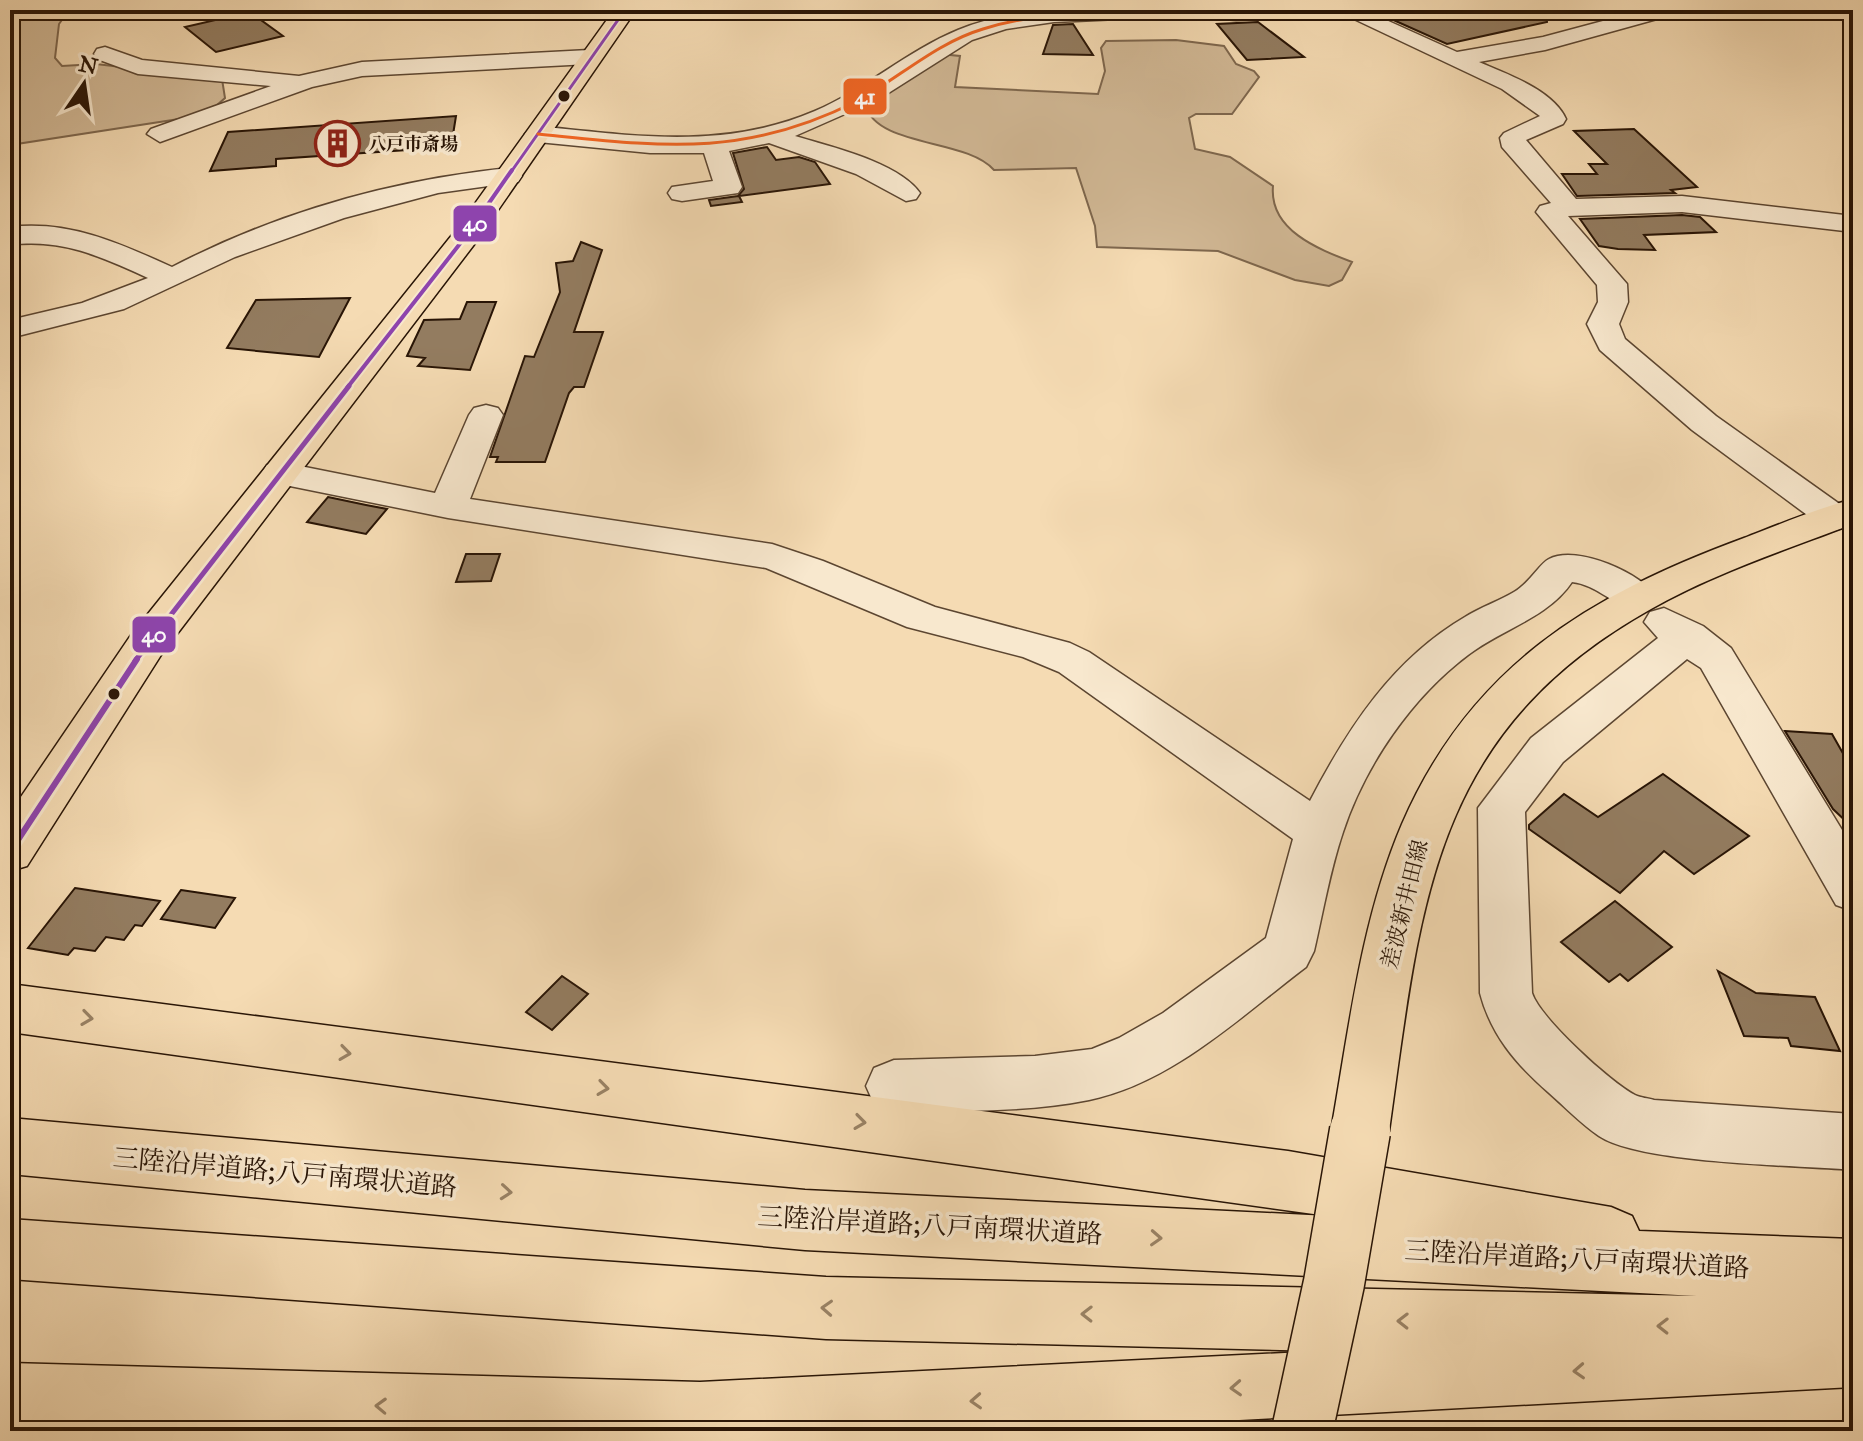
<svg xmlns="http://www.w3.org/2000/svg" width="1863" height="1441" font-family="'IM FELL Great Primer','Noto Serif JP',serif">
  <style>
    .green { fill: #d2b996; stroke: #7e674e; stroke-width: 2 }
    .building { fill: #937c60; stroke: #291506; stroke-width: 2 }
    .lines { fill: none; stroke-linecap: round; stroke-linejoin: round }
    .minor-casing { stroke: #5c4631; stroke-width: 3 }
    .major-casing { stroke: #291506; stroke-width: 3 }
    .highway-casing { stroke: #291506; stroke-width: 3 }
    .minor { fill: #f8e8ce; fill-rule: evenodd }
    .major { fill: #f5dbb3; fill-rule: evenodd }
    .highway { fill: #f5dbb3; fill-rule: evenodd }
    .major-bridge-casing { stroke: #291506; stroke-width: 63; stroke-linecap: butt }
    .major-bridge { stroke: #f5dbb3; stroke-width: 60 }
    .bus-1-far3-casing { stroke: #f8e8ce; stroke-width: 6 }
    .bus-1-far2-casing { stroke: #f8e8ce; stroke-width: 8 }
    .bus-1-far1-casing { stroke: #f8e8ce; stroke-width: 10 }
    .bus-1-casing { stroke: #f8e8ce; stroke-width: 12 }
    .bus-2-casing { stroke: #f8e8ce; stroke-width: 6 }
    .bus-1-far3 { stroke: #8e44ad; stroke-width: 3 }
    .bus-1-far2 { stroke: #8e44ad; stroke-width: 4 }
    .bus-1-far1 { stroke: #8e44ad; stroke-width: 5 }
    .bus-1 { stroke: #8e44ad; stroke-width: 6 }
    .bus-2 { stroke: #f26522; stroke-width: 3 }
    .oneway { stroke: #998265 }
    .bus-dot { fill: #291506; stroke: #f8e8ce; stroke-width: 3 }
    .labels { text-anchor: middle; stroke-width: 7; stroke-linejoin: round; paint-order: stroke }
    .far-poi-label { font-size: 18px; font-weight: bold; fill: #291506; stroke: #f8e8ce; text-anchor: start }
    .street-label { font-size: 22px; fill: #291506; stroke: #f8e8ce }
    .near-street-label { font-size: 26px; fill: #291506; stroke: #f8e8ce }
    .line-badge { stroke: #f8e8ce; stroke-width: 3 }
    .badge-label { font-size: 22px; text-anchor: middle; font-weight: bold; fill: #fff }
  </style>
  <rect width="100%" height="100%" fill="#f5dbb3"/>
  <filter id="stains"><feTurbulence type="fractalNoise" baseFrequency=".0025" numOctaves="4"/><feColorMatrix values="0 0 0 0 .2 0 0 0 0 .09 0 0 0 0 .02 0 0 0 .5 -.17"/></filter>
  <radialGradient id="worn" r=".72"><stop offset=".6" stop-color="#630" stop-opacity="0"/><stop offset="1" stop-color="#630" stop-opacity=".3"/></radialGradient>
  <g class="green">
    <polygon points="10,10 69,10 59,24 55,58 62,66 96,64 222,79 225,98 209,112 192,117 10,145"/>
    <path d="M1176 40 1224 46 1236 64 1254 71 1259 77 1232 114H1196L1189 118 1195 149 1230 157 1273 186C1269 230 1318 249 1352 262L1342 280 1329 286 1295 280 1218 251 1097 247 1095 226 1076 168 994 170C966 138 878 148 865 105L940 54 960 56 955 87 1098 94 1105 71 1101 48 1106 41Z"/>
  </g>
  <g class="building">
    <polygon points="1371,10 1546,10 1547,22 1447,44"/>
    <polygon points="250,12 283,36 216,52 185,27"/>
    <polygon points="1258,22 1304,57 1247,60 1217,24"/>
    <polygon points="1073,24 1093,55 1043,54 1053,25"/>
    <polygon points="456,116 451,147 276,159 276,166 210,171 228,132"/>
    <polygon points="1634,129 1697,187 1671,190 1675,193 1577,196 1562,174 1597,174 1589,164 1607,164 1574,131"/>
    <polygon points="767,147 776,160 799,157 815,162 830,184 739,196 742,202 711,206 709,200 738,196 744,189 733,153"/>
    <polygon points="1682,215 1700,217 1716,232 1644,235 1655,250 1618,249 1599,246 1580,219"/>
    <polygon points="581,242 602,250 574,332 603,332 584,387 574,387 569,393 545,462 496,462 498,457 490,457 525,356 534,357 560,292 556,263 573,261"/>
    <polygon points="350,298 319,357 227,348 256,300"/>
    <polygon points="467,302 496,302 470,370 418,366 425,358 407,356 424,320 460,319"/>
    <polygon points="328,497 366,505 387,509 366,534 307,522"/>
    <polygon points="466,554 500,554 491,581 456,582"/>
    <polygon points="1785,731 1832,734 1853,771 1853,828 1833,809"/>
    <polygon points="1663,774 1749,836 1694,874 1664,851 1620,893 1529,829 1529,825 1564,794 1598,817"/>
    <polygon points="75,888 160,901 142,926 135,925 124,940 106,937 95,951 74,948 68,955 28,948"/>
    <polygon points="181,890 235,898 215,928 161,919"/>
    <polygon points="1615,901 1672,947 1628,981 1620,974 1609,982 1561,942"/>
    <polygon points="1718,971 1756,993 1815,997 1840,1051 1791,1046 1788,1038 1744,1036"/>
    <polygon points="562,976 588,994 552,1030 526,1012"/>
  </g>
  <g class="lines">
    <defs>
      <g id="minor">
        <path d="M1047 10H1324L1313 16 1236 20 1183 16 1054 22 1006 29 972 40 879 99 795 136C831 147 898 162 920 193L916 199 906 201 856 174 769 143 729 151 742 187 738 193 682 201 672 199 668 193 672 187 713 181 704 153H650L538 142 525 134 538 126C633 136 724 150 815 111 866 89 907 51 958 30 986 18 1017 13 1047 10Z"/>
        <path d="M1335 10H1364L1457 52 1543 37 1644 10H1679L1675 14 1545 50 1479 62C1507 74 1553 90 1566 119L1563 124 1526 140 1576 199 1682 196 1853 216V232L1682 212 1568 216 1627 284 1628 302 1619 324 1625 339 1716 416 1848 510 1853 517 1848 526 1835 530 1822 526 1692 430 1600 350 1587 324 1598 302 1597 285 1536 212 1540 206 1551 203 1502 147 1500 138 1504 133 1540 116 1502 89Z"/>
        <polygon points="105,47 142,60 299,76 362,62 589,50 600,57 589,64 362,76 312,87 160,142 147,134 151,129 271,86 138,74 97,59 94,54 97,49"/>
        <path d="M509 168 518 170 522 176 518 182 438 193 344 218 235 257 124 309 10 338V320L82 303 148 278C102 257 62 238 10 245V227C69 220 119 243 172 267 276 213 392 180 509 168Z"/>
        <path d="M486 405 498 408 503 415 470 499 772 544 823 561 935 607 1070 643 1089 652 1310 801C1348 728 1393 659 1465 617 1481 607 1499 601 1514 592 1530 583 1539 564 1549 559 1577 544 1643 574 1658 598L1652 607C1619 616 1602 585 1572 582 1548 618 1502 629 1468 655 1412 697 1365 765 1343 832 1330 870 1323 912 1314 951L1306 967C1241 1016 1172 1083 1089 1100 1025 1113 959 1110 894 1112L874 1104 866 1086 874 1068 894 1060 1035 1056 1092 1049 1119 1038 1163 1013 1266 938 1293 839 1059 672 1023 657 907 627 766 568 448 518 280 484 267 481 262 473 267 465 280 462 435 493 469 415 474 408Z"/>
        <path d="M1664 608 1703 626 1731 648 1853 848V911L1836 905 1701 668 1687 659 1563 762 1525 812 1532 993C1540 1018 1611 1083 1635 1095 1641 1098 1648 1098 1654 1100L1853 1114V1170C1796 1165 1641 1164 1599 1136 1581 1124 1564 1106 1548 1092 1516 1064 1491 1035 1480 993L1478 808 1531 738 1658 638 1644 622 1650 612Z"/>
      </g>
      <g id="major">
        <polygon points="614,10 636,10 476,242 161,655 27,866 10,871 10,813 131,635 456,230"/>
        <path d="M1853 499V524C1785 550 1715 573 1651 609 1430 733 1421 904 1389 1131L1380 1150 1360 1158 1340 1150 1331 1131C1349 1029 1361 920 1402 824 1470 667 1589 595 1744 538 1780 524 1816 509 1853 499Z"/>
      </g>
      <polygon id="highway" points="10,984 1288,1151 1611,1207 1632,1216 1639,1231 1853,1239 1853,1387 1034,1431 10,1429 10,1363 700,1382 1324,1351 826,1339 10,1279 10,1219 826,1277 1697,1296 805,1250 10,1174 10,1118 805,1190 1328,1216 10,1032"/>
    </defs>
    <use href="#minor" class="minor-casing"/>
    <use href="#major" class="major-casing"/>
    <use href="#highway" class="highway-casing"/>
    <use href="#minor" class="minor"/>
    <use href="#major" class="major"/>
    <use href="#highway" class="highway"/>
    <defs>
      <polyline id="major-bridge" points="1302,1431 1334,1283 1360,1131"/>
    </defs>
    <use href="#major-bridge" class="major-bridge-casing"/>
    <use href="#major-bridge" class="major-bridge"/>
    <defs>
      <polyline id="bus-1-far3" points="511,172 625,10"/>
      <polyline id="bus-1-far2" points="347,388 466,236 512,170"/>
      <polyline id="bus-1-far1" points="135,661 349,386"/>
      <polyline id="bus-1" points="10,852 137,659"/>
      <path id="bus-2" d="M538 134C659 146 743 159 857 101 899 78 936 43 983 29 1046 9 1115 13 1181 10"/>
    </defs>
    <use href="#bus-1-far3" class="bus-1-far3-casing"/>
    <use href="#bus-1-far2" class="bus-1-far2-casing"/>
    <use href="#bus-1-far1" class="bus-1-far1-casing"/>
    <use href="#bus-1" class="bus-1-casing"/>
    <use href="#bus-2" class="bus-2-casing"/>
    <use href="#bus-1-far3" class="bus-1-far3"/>
    <use href="#bus-1-far2" class="bus-1-far2"/>
    <use href="#bus-1-far1" class="bus-1-far1"/>
    <use href="#bus-1" class="bus-1"/>
    <use href="#bus-2" class="bus-2"/>
  </g>
  <defs><path id="oneway-chevron" d="M-2-3.5L2.5 0L-2 3.5" fill="none" stroke-width="1.6" stroke-linecap="round" stroke-linejoin="round" transform="scale(2)"/></defs>
  <g class="oneway">
    <use href="#oneway-chevron" transform="translate(87 1018) rotate(8)"/>
    <use href="#oneway-chevron" transform="translate(345 1053) rotate(8)"/>
    <use href="#oneway-chevron" transform="translate(603 1088) rotate(8)"/>
    <use href="#oneway-chevron" transform="translate(860 1122) rotate(8)"/>
    <use href="#oneway-chevron" transform="translate(506 1192) rotate(5)"/>
    <use href="#oneway-chevron" transform="translate(1156 1238) rotate(3)"/>
    <use href="#oneway-chevron" transform="translate(827 1308) rotate(-177)"/>
    <use href="#oneway-chevron" transform="translate(1087 1314) rotate(-179)"/>
    <use href="#oneway-chevron" transform="translate(1403 1321) rotate(-179)"/>
    <use href="#oneway-chevron" transform="translate(1663 1326) rotate(-179)"/>
    <use href="#oneway-chevron" transform="translate(1579 1371) rotate(177)"/>
    <use href="#oneway-chevron" transform="translate(1236 1388) rotate(177)"/>
    <use href="#oneway-chevron" transform="translate(976 1401) rotate(177)"/>
    <use href="#oneway-chevron" transform="translate(381 1406) rotate(-178)"/>
  </g>
  <defs>
    <symbol id="building-ring" viewBox="-11 -11 22 22"><circle r="9.5" fill="#f8e8ce" stroke="#8f2418" stroke-width="1.5"/><path d="M-4-6H4V6H1V3H-1V6H-4ZM-2.5-4.3h1.7v1.8h-1.7ZM.8-4.3h1.7v1.8H.8ZM-2.5-1h1.7V.8h-1.7ZM.8-1h1.7V.8H.8Z" fill="#8f2418"/></symbol>
  </defs>
  <g fill-rule="evenodd">
    <use href="#building-ring" x="312" y="118" width="51" height="51"/>
  </g>
  <g class="bus-dot">
    <circle cx="564" cy="96" r="7"/>
    <circle cx="114" cy="694" r="7"/>
  </g>
  <g class="labels">
    <g class="far-poi-label">
      <text x="368" y="150">八戸市斎場</text>
    </g>
    <g class="street-label">
      <text transform="translate(1404 904) rotate(-76)" y="8">差波新井田線</text>
    </g>
    <g class="near-street-label">
      <text transform="translate(285 1172) rotate(5)" y="9">三陸沿岸道路;八戸南環状道路</text>
      <text transform="translate(930 1225) rotate(3)" y="9">三陸沿岸道路;八戸南環状道路</text>
      <text transform="translate(1577 1259) rotate(3)" y="9">三陸沿岸道路;八戸南環状道路</text>
    </g>
  </g>
  <g class="line-badge">
    <rect x="842" y="77" width="46" height="39" rx="8" fill="#f26522"/>
    <rect x="452" y="204" width="46" height="39" rx="8" fill="#8e44ad"/>
    <rect x="131" y="615" width="46" height="39" rx="8" fill="#8e44ad"/>
  </g>
  <g class="badge-label">
    <text x="865" y="104">41</text>
    <text x="475" y="231">40</text>
    <text x="154" y="642">40</text>
  </g>
  <rect width="1863" height="1441" fill="none" stroke="#f5dbb3" stroke-width="40"/>
  <rect x="12" y="12" width="1839" height="1417" fill="none" stroke="#291506" stroke-width="4"/>
  <rect x="20" y="20" width="1823" height="1401" fill="none" stroke="#291506" stroke-width="2"/>
  <g transform="translate(84 84) rotate(13)" stroke="#f8e8ce" stroke-width="6" paint-order="stroke">
  <path d="M0-6L14 30L0 20L-14 30Z" fill="#291506"/>
  <text y="-12" font-size="22" font-weight="bold" text-anchor="middle" fill="#291506">N</text>
  </g>
  <rect width="100%" height="100%" filter="url(#stains)"/>
  <rect width="100%" height="100%" fill="url(#worn)"/>
</svg>
